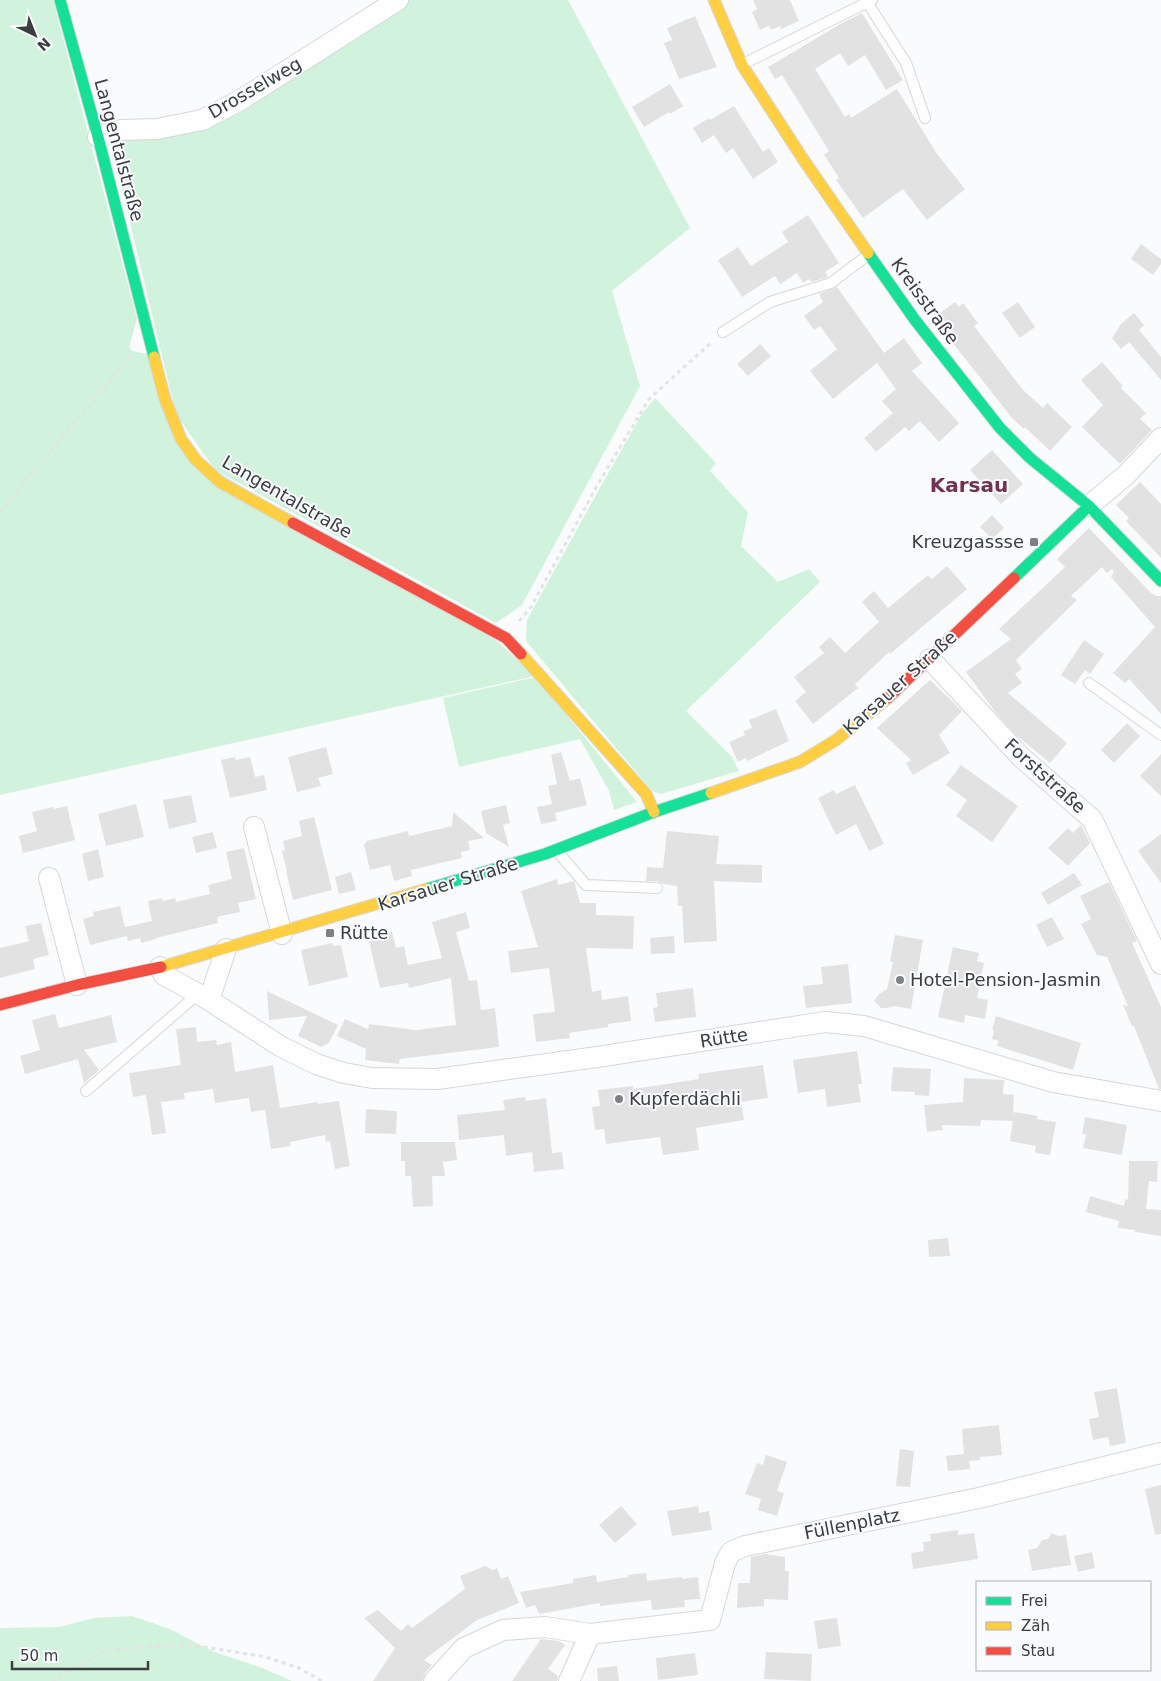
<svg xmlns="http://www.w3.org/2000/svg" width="1161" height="1681" font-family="'DejaVu Sans',sans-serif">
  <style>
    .green { fill: #d1f3dd }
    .building { fill: #e3e2e3 }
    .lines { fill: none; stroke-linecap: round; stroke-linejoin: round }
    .lane-casing { stroke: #d6d7d9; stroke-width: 12 }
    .street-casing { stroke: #d6d7d9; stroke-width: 22 }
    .fast-casing { stroke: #d6d7d9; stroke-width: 13 }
    .slow-casing { stroke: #d6d7d9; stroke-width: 13 }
    .jam-casing { stroke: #d6d7d9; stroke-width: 13 }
    .path { stroke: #e3e3e4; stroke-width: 3; stroke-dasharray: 4 4; stroke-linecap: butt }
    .lane { stroke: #fefeff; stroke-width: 10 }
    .street { stroke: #fefeff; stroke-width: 20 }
    .fast { stroke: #16e098; stroke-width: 11 }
    .slow { stroke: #ffcf43; stroke-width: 11 }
    .jam { stroke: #f24e42; stroke-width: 11 }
    .poi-dot { fill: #7e8081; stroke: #f9fbfe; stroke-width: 2 }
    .labels { text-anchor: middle; stroke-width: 4; stroke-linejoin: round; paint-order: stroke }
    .street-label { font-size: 18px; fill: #3b3d3e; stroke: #f9fbfe }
    .poi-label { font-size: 18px; fill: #3b3d3e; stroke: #f9fbfe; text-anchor: start }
    .quarter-label { font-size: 20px; font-weight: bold; fill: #723150; stroke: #f9fbfe }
  </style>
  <rect width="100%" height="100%" fill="#fafbfd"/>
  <g class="green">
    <polygon points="0,0 53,0 137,319 129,347 132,351 147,354 183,451 492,637 535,676 0,795"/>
    <polygon points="410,0 568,0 690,228 612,291 640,386 522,605 496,623 215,470 176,414 113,152 123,137 209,124 291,81"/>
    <polygon points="655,398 716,463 710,471 748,512 741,546 778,582 809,569 820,582 686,711 732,757 739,771 661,794 652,791 526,641 527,620 601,486 642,414"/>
    <polygon points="536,677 637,802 614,810 609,791 580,739 459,767 443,698"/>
    <polygon points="132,1616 170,1629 212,1651 262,1668 292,1681 0,1681 0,1628 59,1627 94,1618"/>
  </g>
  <g class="building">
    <polygon points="753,0 790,0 799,21 781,29 780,26 771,30 769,26 760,30 752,12 757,9"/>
    <polygon points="862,13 903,80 886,90 865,55 848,66 840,53 815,69 845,117 849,114 851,118 897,89 937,154 965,189 927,220 903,189 863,218 836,180 839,178 824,155 829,151 782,75 775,79 768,67 842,23"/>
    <polygon points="695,16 717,67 679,79 664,43 672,40 667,28"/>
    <polygon points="670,84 683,106 670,114 669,112 644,127 632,107"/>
    <polygon points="734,106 763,152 769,148 778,162 753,179 733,148 726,153 714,135 702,143 693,128 709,118 710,120"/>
    <polygon points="808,215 839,263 825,272 828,277 811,282 809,279 803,283 797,273 780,284 775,276 742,297 718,260 738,247 751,266 788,242 782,232"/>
    <polygon points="1141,244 1161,259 1161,264 1153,275 1131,259"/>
    <polygon points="837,287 884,353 904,338 922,363 912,371 959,423 939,442 920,421 909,431 905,427 876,452 864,438 893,413 882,401 896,389 877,363 833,399 810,371 837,349 820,326 814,330 804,316 823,302 819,294"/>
    <polygon points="955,302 959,307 963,303 978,323 974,326 1023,390 1043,408 1047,403 1072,427 1050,451 1025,427 1024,429 1012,418 933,318"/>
    <polygon points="1018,302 1035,327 1020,338 1002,313"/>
    <polygon points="1134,313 1144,325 1139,330 1161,357 1161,380 1129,342 1121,349 1112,338 1121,324"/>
    <polygon points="760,344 771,356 748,376 737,364"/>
    <polygon points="1102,362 1123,386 1121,388 1146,413 1140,419 1152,430 1120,464 1082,427 1103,405 1081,380"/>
    <polygon points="992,450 1023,484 1001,504 970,470"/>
    <polygon points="1140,482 1161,504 1161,558 1126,521 1129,518 1116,505"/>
    <polygon points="992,515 1004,528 992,539 980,527"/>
    <polygon points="1089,528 1150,592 1156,596 1161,596 1161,714 1129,679 1125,683 1113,673 1155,627 1111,577 1114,571 1112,569 1107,573 1102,567 1071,596 1077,600 1016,660 1022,669 1015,674 1022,683 1008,693 1067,743 1050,763 1016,735 996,713 966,672 1011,639 999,629 1065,567 1057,559"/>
    <polygon points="947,566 967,589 890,654 889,652 855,684 858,688 813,724 795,701 806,692 794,677 824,653 819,647 830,637 845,653 879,622 862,602 874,591 888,608 928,575 932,579"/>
    <polygon points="1084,640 1104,654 1090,674 1085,670 1075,684 1061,675"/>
    <polygon points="930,680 962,711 939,735 950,753 913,775 906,763 911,760 877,728"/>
    <polygon points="776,709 789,741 747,761 746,758 738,762 729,742 745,735 743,731 752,728 749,720"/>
    <polygon points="1127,723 1140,736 1114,763 1101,750"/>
    <polygon points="326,747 333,774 318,778 321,786 297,792 288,757"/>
    <polygon points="561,752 570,781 580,778 587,805 555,813 557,821 541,824 537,807 552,804 548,786 557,784 551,755"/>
    <polygon points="1161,754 1161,796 1140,776"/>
    <polygon points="235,757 236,760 250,757 255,777 264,775 267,790 230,798 221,760"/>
    <polygon points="961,765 1018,806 992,842 956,816 967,800 946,785"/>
    <polygon points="855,785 884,844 869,851 856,824 836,835 818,798 834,790 836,794"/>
    <polygon points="191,795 197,822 169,829 163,800"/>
    <polygon points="136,804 144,837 106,846 98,814"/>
    <polygon points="506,805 510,823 503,825 509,847 486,833 481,811"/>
    <polygon points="67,806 75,840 23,853 19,836 37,831 32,812 53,807 54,809"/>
    <polygon points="453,812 484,838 468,841 470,850 461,852 462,858 411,870 412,876 394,881 390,865 370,870 364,845 367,841 408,831 409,836 452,826"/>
    <polygon points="314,817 332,890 293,900 286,871 287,871 282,851 285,850 283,841 302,836 299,821"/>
    <polygon points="1081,825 1090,843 1068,866 1048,848 1068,828 1073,833"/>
    <polygon points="667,831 719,836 716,864 762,865 762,883 714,881 717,941 684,943 682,906 678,906 677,886 663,884 657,881 646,881 647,867 663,868"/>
    <polygon points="213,832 217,848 196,853 192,837"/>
    <polygon points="1161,834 1161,883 1138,851"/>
    <polygon points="244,848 256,899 238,903 240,912 217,917 218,923 156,938 156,939 141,943 140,938 128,941 127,936 90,945 83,919 94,916 93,912 120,906 126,932 125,927 152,921 148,901 162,898 163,901 175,898 176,902 210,894 208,885 232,879 226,852"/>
    <polygon points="98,849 104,877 88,881 82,854"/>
    <polygon points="351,872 356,890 339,894 335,877"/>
    <polygon points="1074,873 1082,885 1048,905 1041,893"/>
    <polygon points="557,879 558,885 574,881 580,903 596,903 596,915 634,916 633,949 586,948 592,992 601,990 602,1000 628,996 631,1021 608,1024 608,1027 569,1033 570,1038 536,1042 533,1014 555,1012 549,968 511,973 508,951 538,947 521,891"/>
    <polygon points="1109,882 1137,941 1132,943 1161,1007 1161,1089 1159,1089 1134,1026 1132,1026 1123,1005 1128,1006 1107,957 1097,955 1081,924 1091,919 1080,896"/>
    <polygon points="466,912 470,928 456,932 469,981 477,980 481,1010 495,1008 499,1047 400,1059 399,1064 365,1060 366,1049 337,1036 345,1019 368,1029 369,1024 416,1030 456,1025 451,978 409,988 408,983 380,988 368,937 392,932 396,948 404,946 408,965 442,958 432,922"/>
    <polygon points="1052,917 1064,939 1047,947 1036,925"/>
    <polygon points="41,923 49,955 33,959 35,969 0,978 0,948 29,941 25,926"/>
    <polygon points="895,935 923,940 911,1009 894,1006 887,1008 881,1008 874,1001 879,994 887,989 893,962 890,961"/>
    <polygon points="674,936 675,953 651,954 650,938"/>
    <polygon points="333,943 333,946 341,945 348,977 309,986 301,950"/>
    <polygon points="953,947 979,953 977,961 984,963 977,998 988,1000 985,1019 965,1015 964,1023 938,1017"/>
    <polygon points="848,964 852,1003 806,1008 803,986 823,984 821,967"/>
    <polygon points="693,988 696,1017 655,1022 653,1008 658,1007 656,993"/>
    <polygon points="267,991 338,1025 329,1043 321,1047 298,1036 307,1016 269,1020"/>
    <polygon points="55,1014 59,1028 111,1015 117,1042 84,1050 99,1070 84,1083 78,1059 25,1074 20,1056 40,1050 32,1020"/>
    <polygon points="996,1016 1081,1043 1073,1070 997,1046 999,1041 992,1039 994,1030 992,1030"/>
    <polygon points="196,1027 197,1042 216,1040 217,1045 231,1042 235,1072 273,1065 280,1108 318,1102 318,1104 339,1101 350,1166 335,1169 330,1141 326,1142 325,1135 290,1142 291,1146 271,1149 265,1110 251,1112 249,1098 215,1103 213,1089 184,1093 185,1099 161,1102 166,1133 152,1135 146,1095 133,1097 129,1073 181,1065 176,1029"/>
    <polygon points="857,1051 862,1084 858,1084 861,1102 827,1107 825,1089 798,1093 793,1060"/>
    <polygon points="763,1065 768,1098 741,1102 744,1120 696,1128 699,1150 663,1155 660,1137 606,1144 604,1129 595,1130 592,1107 600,1106 598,1090 633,1086 633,1089 660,1085 699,1079 698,1074"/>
    <polygon points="893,1067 931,1069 929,1096 915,1095 915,1092 891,1091"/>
    <polygon points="964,1078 1004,1080 1003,1094 1014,1095 1013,1121 981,1120 980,1126 942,1125 943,1130 927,1132 924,1105 963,1102"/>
    <polygon points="525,1097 526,1101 546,1098 552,1153 562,1152 564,1169 534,1172 532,1152 506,1156 504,1135 459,1140 457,1115 505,1110 503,1100"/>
    <polygon points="366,1109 397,1111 396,1134 365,1133"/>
    <polygon points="1014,1112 1038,1116 1037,1119 1056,1122 1050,1155 1035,1153 1036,1146 1010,1141"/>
    <polygon points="1085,1117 1127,1125 1122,1155 1083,1148 1086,1134 1082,1134"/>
    <polygon points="401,1142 455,1142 457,1160 443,1162 445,1176 432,1176 433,1206 413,1207 411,1176 405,1176 405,1161 401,1161"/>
    <polygon points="1129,1161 1158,1161 1157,1182 1149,1181 1146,1209 1161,1210 1161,1236 1135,1232 1135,1230 1118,1228 1119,1221 1086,1212 1090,1196 1124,1206 1125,1199 1128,1200"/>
    <polygon points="948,1238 950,1256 929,1257 928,1240"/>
    <polygon points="1117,1388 1126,1443 1110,1446 1108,1437 1093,1440 1089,1419 1099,1417 1094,1392"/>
    <polygon points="999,1425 1002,1455 980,1457 980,1460 969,1461 970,1469 948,1471 946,1456 964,1454 962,1429"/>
    <polygon points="900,1449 914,1451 910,1487 896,1486"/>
    <polygon points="766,1455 787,1462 777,1491 784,1493 777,1516 758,1510 761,1499 745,1494 757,1463 763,1465"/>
    <polygon points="1161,1485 1161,1534 1155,1535 1145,1489"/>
    <polygon points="621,1506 637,1524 615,1543 599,1525"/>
    <polygon points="698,1506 699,1513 709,1511 712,1530 672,1536 667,1511"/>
    <polygon points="958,1530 958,1535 974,1533 978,1559 913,1569 911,1553 924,1551 923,1542 931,1541 930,1534"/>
    <polygon points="1052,1533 1058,1536 1066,1535 1071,1565 1032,1571 1028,1550 1037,1548 1042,1540 1048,1539"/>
    <polygon points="1092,1552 1095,1568 1078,1572 1074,1556"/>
    <polygon points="765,1554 785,1557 785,1571 789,1571 788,1600 764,1599 764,1606 737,1608 738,1583 750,1583 751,1557"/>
    <polygon points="485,1566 493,1570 497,1568 501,1579 508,1576 519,1603 477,1620 424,1660 432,1665 425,1673 422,1681 373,1681 395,1648 364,1618 378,1610 401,1631 408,1624 412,1628 465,1589 460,1576"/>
    <polygon points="646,1573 647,1581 682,1577 682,1579 698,1577 700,1599 684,1600 685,1607 652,1610 651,1600 600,1606 600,1603 539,1614 535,1605 526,1608 520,1592 573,1583 573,1579 596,1575 597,1582 628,1577 628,1575"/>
    <polygon points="837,1618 841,1646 818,1649 814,1621"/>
    <polygon points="541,1639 559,1641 565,1645 548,1669 558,1676 557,1681 512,1681"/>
    <polygon points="766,1652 812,1654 811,1681 764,1679"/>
    <polygon points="695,1653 698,1675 658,1680 656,1658"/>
    <polygon points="617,1666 619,1681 598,1681 597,1668"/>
  </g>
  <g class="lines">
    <defs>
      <g id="lane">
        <polyline points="867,2 906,63 925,118"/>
        <polyline points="743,64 872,0"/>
        <polyline points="723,332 770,302 831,283 868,255"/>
        <polyline points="1089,683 1161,735"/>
        <polyline points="557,851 586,885 657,888"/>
        <polyline points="86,1091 191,1000 194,992"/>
      </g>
      <g id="street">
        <polyline points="98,137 121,130 157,129 202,120 239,101 398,0"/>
        <polyline points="1089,506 1126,475 1161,438"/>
        <polyline points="930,659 1021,757 1092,819 1161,964"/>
        <polyline points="254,827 282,934"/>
        <polyline points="49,878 77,985"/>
        <polyline points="160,967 164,975 209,1000 280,1046 316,1064 344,1073 372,1078 437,1079 597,1057 825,1022 864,1026 1053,1082 1161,1101"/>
        <polyline points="209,1000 226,949"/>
        <polyline points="434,1681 464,1648 503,1630 545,1627 590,1634 710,1620 725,1563 731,1552 745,1546 979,1498 1161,1453"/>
        <polyline points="569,1681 590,1634"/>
      </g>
      <g id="fast">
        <polyline points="60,0 98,137 154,357"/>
        <polyline points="868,253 915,320 1000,428 1030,458 1089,506 1161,581"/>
        <polyline points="1014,578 1089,506"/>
        <polyline points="427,889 545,854 654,812 711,793"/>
      </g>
      <g id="slow">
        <polyline points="714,0 742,65 805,162 868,253"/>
        <polyline points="154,357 165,399 181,439 196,460 220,482 293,523"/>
        <polyline points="521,654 646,794 654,812"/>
        <polyline points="711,793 800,762 836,740 888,698"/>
        <polyline points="161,967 427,889"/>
      </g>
      <g id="jam">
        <polyline points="293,523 506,638 521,654"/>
        <polyline points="888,698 1014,578"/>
        <polyline points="0,1005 77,985 161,967"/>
      </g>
    </defs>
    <use href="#lane" class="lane-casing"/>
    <use href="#street" class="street-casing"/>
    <use href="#fast" class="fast-casing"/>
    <use href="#slow" class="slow-casing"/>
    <use href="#jam" class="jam-casing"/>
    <g class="path">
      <polyline points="0,511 132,355"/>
      <polyline points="519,621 531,607 598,484 649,399 713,341"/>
      <polyline points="52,1681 104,1651 142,1647 192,1645 266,1657 299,1668 322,1681"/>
    </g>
    <use href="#lane" class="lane"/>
    <use href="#street" class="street"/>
    <use href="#fast" class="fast"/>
    <use href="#slow" class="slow"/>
    <use href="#jam" class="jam"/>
  </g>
  <g class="poi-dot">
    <rect x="1029" y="537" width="10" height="10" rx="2.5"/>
    <rect x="325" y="928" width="10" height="10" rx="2.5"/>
    <circle cx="900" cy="980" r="5"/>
    <circle cx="619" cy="1099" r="5"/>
  </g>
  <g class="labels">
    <g class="street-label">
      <text transform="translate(255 88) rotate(-30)" y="6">Drosselweg</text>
      <text transform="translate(119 150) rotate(75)" y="6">Langentalstraße</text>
      <text transform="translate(925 301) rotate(54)" y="6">Kreisstraße</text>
      <text transform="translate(287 497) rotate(30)" y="6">Langentalstraße</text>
      <text transform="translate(900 683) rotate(-42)" y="6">Karsauer Straße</text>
      <text transform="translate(1045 776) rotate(42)" y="6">Forststraße</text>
      <text transform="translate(448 884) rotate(-17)" y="6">Karsauer Straße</text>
      <text transform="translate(724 1038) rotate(-9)" y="6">Rütte</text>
      <text transform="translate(852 1524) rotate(-11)" y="6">Füllenplatz</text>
    </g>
    <g class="poi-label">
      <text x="1024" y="548" text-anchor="end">Kreuzgassse</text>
      <text x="340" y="939">Rütte</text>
      <text x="910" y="986">Hotel-Pension-Jasmin</text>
      <text x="629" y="1105">Kupferdächli</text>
    </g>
    <g class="quarter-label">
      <text x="969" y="492">Karsau</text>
    </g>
  </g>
  <rect x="976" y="1581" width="175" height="90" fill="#f9fbfe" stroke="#adafb1"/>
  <rect x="986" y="1597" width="25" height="8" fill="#16e098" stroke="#adafb1"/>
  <text x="1021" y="1606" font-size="15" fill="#3b3d3e">Frei</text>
  <rect x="986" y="1622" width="25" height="8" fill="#ffcf43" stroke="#adafb1"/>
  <text x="1021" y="1631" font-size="15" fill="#3b3d3e">Zäh</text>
  <rect x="986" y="1647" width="25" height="8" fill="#f24e42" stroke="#adafb1"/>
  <text x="1021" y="1656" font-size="15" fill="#3b3d3e">Stau</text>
  <g transform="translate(35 35) rotate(137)" stroke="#f9fbfe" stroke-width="4" paint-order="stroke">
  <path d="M0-4L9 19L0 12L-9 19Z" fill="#3b3d3e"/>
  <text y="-8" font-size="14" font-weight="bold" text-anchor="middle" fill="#3b3d3e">N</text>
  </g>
  <path d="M12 1661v8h136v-8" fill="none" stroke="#3b3d3e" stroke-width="2.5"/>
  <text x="20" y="1661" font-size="15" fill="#3b3d3e" stroke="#f9fbfe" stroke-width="4" paint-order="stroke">50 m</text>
</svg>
